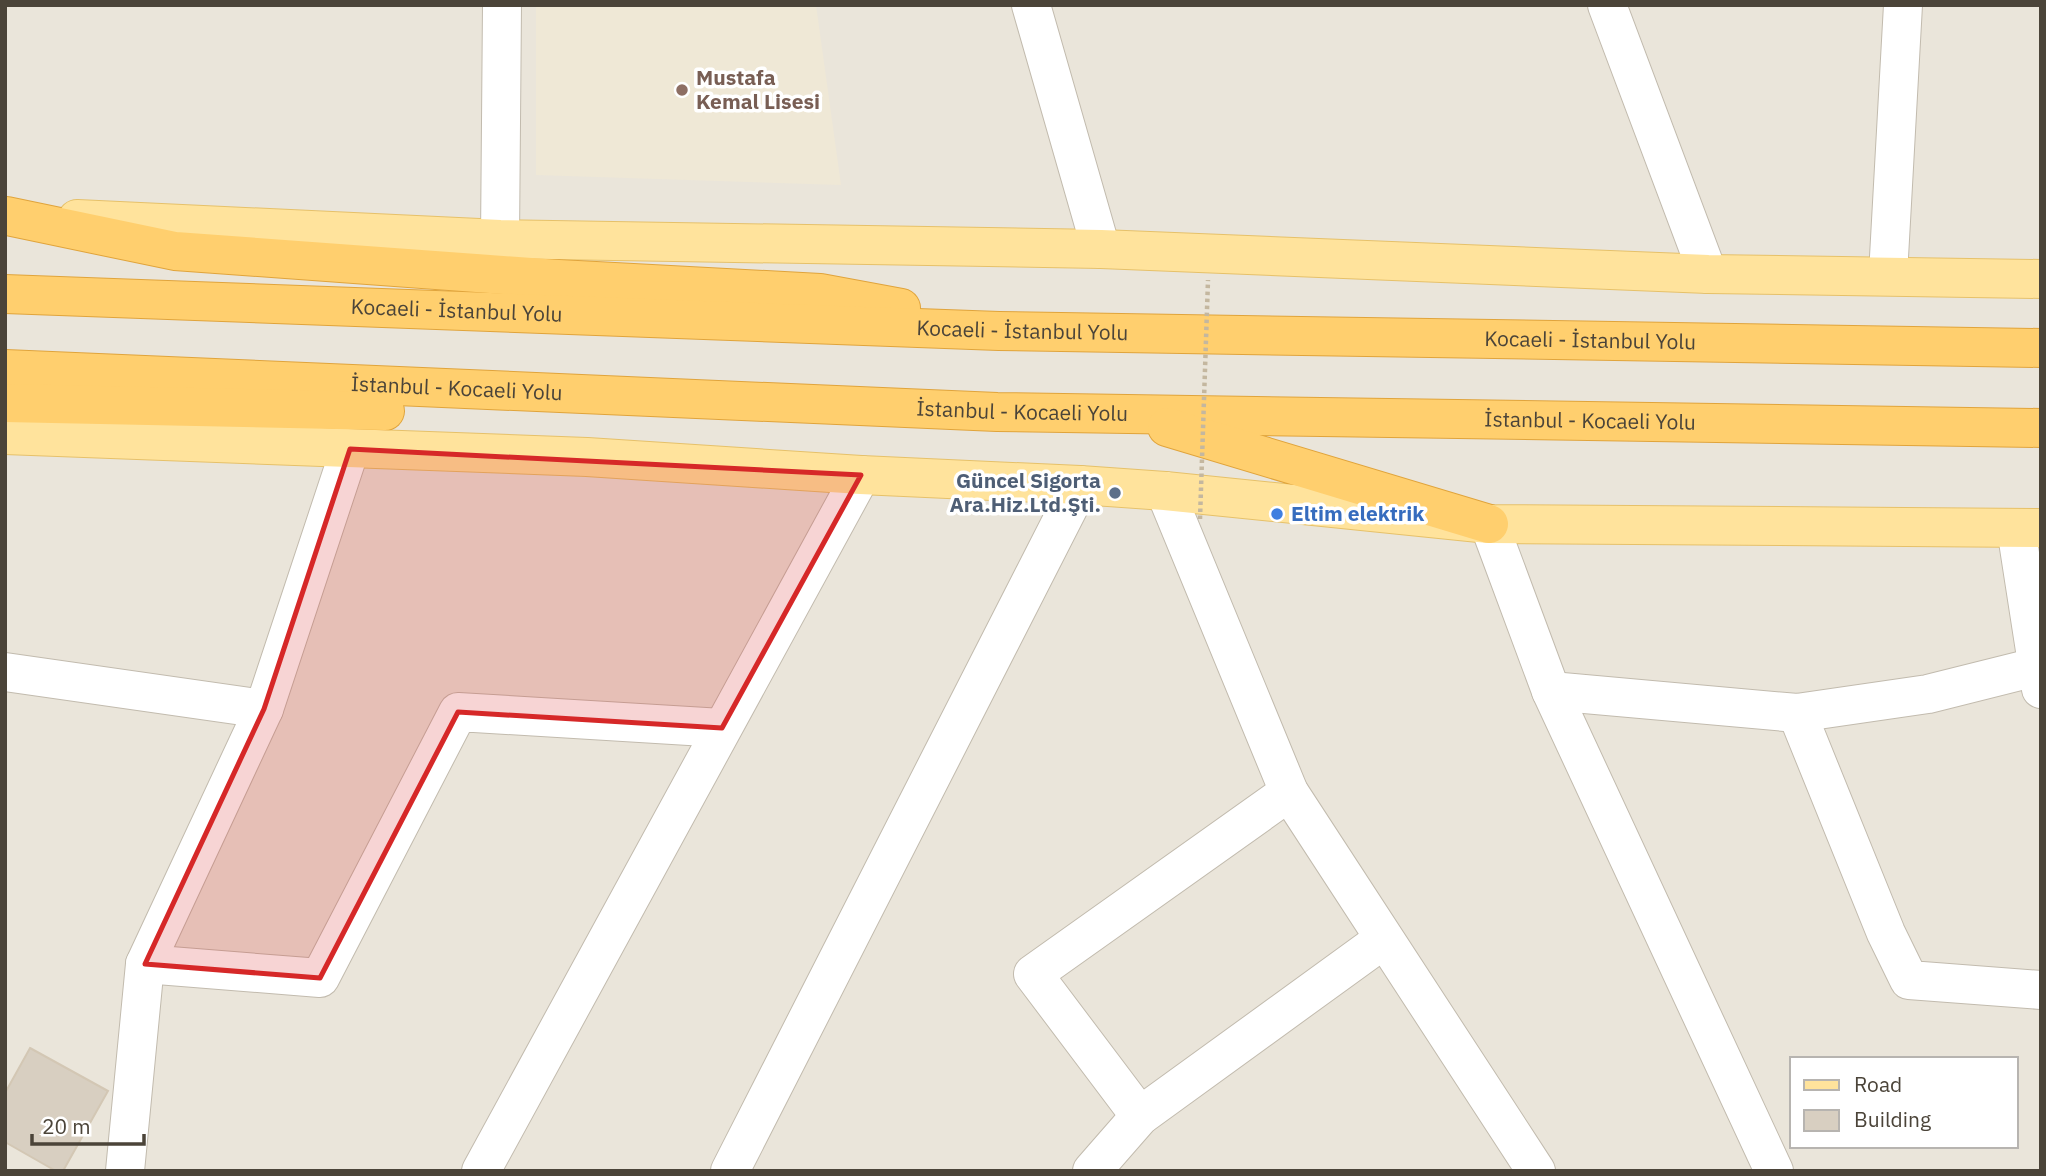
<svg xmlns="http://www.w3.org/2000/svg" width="2046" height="1176" font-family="'IBM Plex Sans',sans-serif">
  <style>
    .residential { fill: #eae5da; fill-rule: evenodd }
    .education { fill: #efe8d6 }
    .building { fill: #d8cfc1; stroke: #d3c7b4; stroke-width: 2 }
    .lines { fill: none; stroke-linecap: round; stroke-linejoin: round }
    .minor-casing { stroke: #c2bbae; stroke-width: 40 }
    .major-casing { stroke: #e6c16a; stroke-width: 40 }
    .highway-casing { stroke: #e0a43c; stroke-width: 40 }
    .minor { stroke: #fff; stroke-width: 38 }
    .major { stroke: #ffe39c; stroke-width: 38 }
    .highway { stroke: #ffcf6e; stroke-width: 38 }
    .path-bridge { stroke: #c4b79f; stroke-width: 4.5; stroke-dasharray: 3.5 3.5; stroke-linecap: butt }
    .marked { fill: #d62828; fill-opacity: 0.2; stroke: #d62828; stroke-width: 5; stroke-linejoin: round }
    .education-dot { fill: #8d6e63; stroke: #fff; stroke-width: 2.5 }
    .service-dot { fill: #5c6f8a; stroke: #fff; stroke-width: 2.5 }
    .shop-dot { fill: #3f7fe0; stroke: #fff; stroke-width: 2.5 }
    .labels { text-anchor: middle; stroke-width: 7; stroke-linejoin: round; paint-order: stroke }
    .education-label { font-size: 21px; font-weight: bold; fill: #785e54; stroke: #fff; text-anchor: start }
    .street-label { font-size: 21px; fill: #4b4439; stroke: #fff }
    .service-label { font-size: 21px; font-weight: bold; fill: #4e5e75; stroke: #fff; text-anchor: end }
    .shop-label { font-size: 21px; font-weight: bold; fill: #366cbe; stroke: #fff; text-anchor: start }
  </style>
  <rect width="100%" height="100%" fill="#f6f3ec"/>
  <path class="residential" d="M5 5H2041V1171H5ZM1792 1059H2016V1146H1792Z"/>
  <polygon class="education" points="536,5 816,5 841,185 536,175"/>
  <polygon class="building" points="30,1048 108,1091 63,1171 56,1171 5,1142 5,1093"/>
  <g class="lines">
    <defs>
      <g id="minor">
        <polyline points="1031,5 1101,249"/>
        <polyline points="1607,5 1708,274"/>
        <polyline points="500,239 502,5"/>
        <polyline points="1888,275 1903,5"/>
        <polyline points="1165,491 1289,792 1536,1171"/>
        <polyline points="1489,524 1551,691 1774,1171"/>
        <polyline points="2016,528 2041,689"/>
        <polyline points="5,672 264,709"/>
        <polyline points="1551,691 1797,713 1928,694 2036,667"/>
        <polyline points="1797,713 1886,933 1909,980 2041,990"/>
        <polyline points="145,964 320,978 458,712 722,728"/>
        <polyline points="1140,1116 1033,974 1289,792"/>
        <polyline points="125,1171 145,964 264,709 350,449"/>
        <polyline points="481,1171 861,475"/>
        <polyline points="730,1171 1080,485"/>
        <polyline points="1092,1171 1140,1116 1384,939"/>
      </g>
      <g id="major">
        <polyline points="77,219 500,239 1101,249 1708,274 2041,279"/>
        <polyline points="5,435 587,457 861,475 1080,485 1165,491 1489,524 2041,528"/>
      </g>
      <g id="highway">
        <polyline points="7,216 175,251 558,279 820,293 901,308"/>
        <path id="s1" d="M5 294 999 331 2041 348"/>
        <path id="s2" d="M5 369 997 412 2041 428"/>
        <polyline points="5,403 385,411"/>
        <polyline points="1167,427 1489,524"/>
      </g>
    </defs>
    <use href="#minor" class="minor-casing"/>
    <use href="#major" class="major-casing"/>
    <use href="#highway" class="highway-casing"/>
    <use href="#minor" class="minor"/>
    <use href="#major" class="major"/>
    <use href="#highway" class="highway"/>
    <polyline class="path-bridge" points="1200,519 1208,280"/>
  </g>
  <path class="marked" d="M350 449 861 475 722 728 458 712 320 978 145 964 264 709Z"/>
  <circle class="education-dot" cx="682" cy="90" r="7"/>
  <circle class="service-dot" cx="1115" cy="493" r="7"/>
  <circle class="shop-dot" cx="1277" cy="514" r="7"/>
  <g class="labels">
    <g class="education-label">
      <text x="696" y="85">Mustafa<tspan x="696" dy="24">Kemal Lisesi</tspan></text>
    </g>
    <g class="street-label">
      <text dy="7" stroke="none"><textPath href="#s1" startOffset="452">Kocaeli - İstanbul Yolu</textPath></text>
      <text dy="7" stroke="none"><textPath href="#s1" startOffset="1018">Kocaeli - İstanbul Yolu</textPath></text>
      <text dy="7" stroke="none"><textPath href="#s1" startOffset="1586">Kocaeli - İstanbul Yolu</textPath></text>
      <text dy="7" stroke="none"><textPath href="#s2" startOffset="452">İstanbul - Kocaeli Yolu</textPath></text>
      <text dy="7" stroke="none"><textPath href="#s2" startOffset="1018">İstanbul - Kocaeli Yolu</textPath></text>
      <text dy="7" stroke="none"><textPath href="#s2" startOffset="1586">İstanbul - Kocaeli Yolu</textPath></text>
    </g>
    <g class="service-label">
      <text x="1101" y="488">Güncel Sigorta<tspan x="1101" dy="24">Ara.Hiz.Ltd.Şti.</tspan></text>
    </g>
    <g class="shop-label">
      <text x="1291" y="521">Eltim elektrik</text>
    </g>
  </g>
  <rect width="2046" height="1176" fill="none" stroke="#4b4439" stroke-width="14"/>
  <rect x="1790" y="1057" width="228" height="91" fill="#ffffff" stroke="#b7b4b0" stroke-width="2"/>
  <rect x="1804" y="1080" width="35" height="10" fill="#ffe39c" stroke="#b7b4b0" stroke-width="2"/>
  <text x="1854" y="1092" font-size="21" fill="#4b4439">Road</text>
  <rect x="1804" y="1110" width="35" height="21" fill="#d8cfc1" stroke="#b7b4b0" stroke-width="2"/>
  <text x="1854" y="1127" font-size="21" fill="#4b4439">Building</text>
  <path d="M32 1134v10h112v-10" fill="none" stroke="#4b4439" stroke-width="3.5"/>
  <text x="42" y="1134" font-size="21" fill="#4b4439" stroke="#ffffff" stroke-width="5" paint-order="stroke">20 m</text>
</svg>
